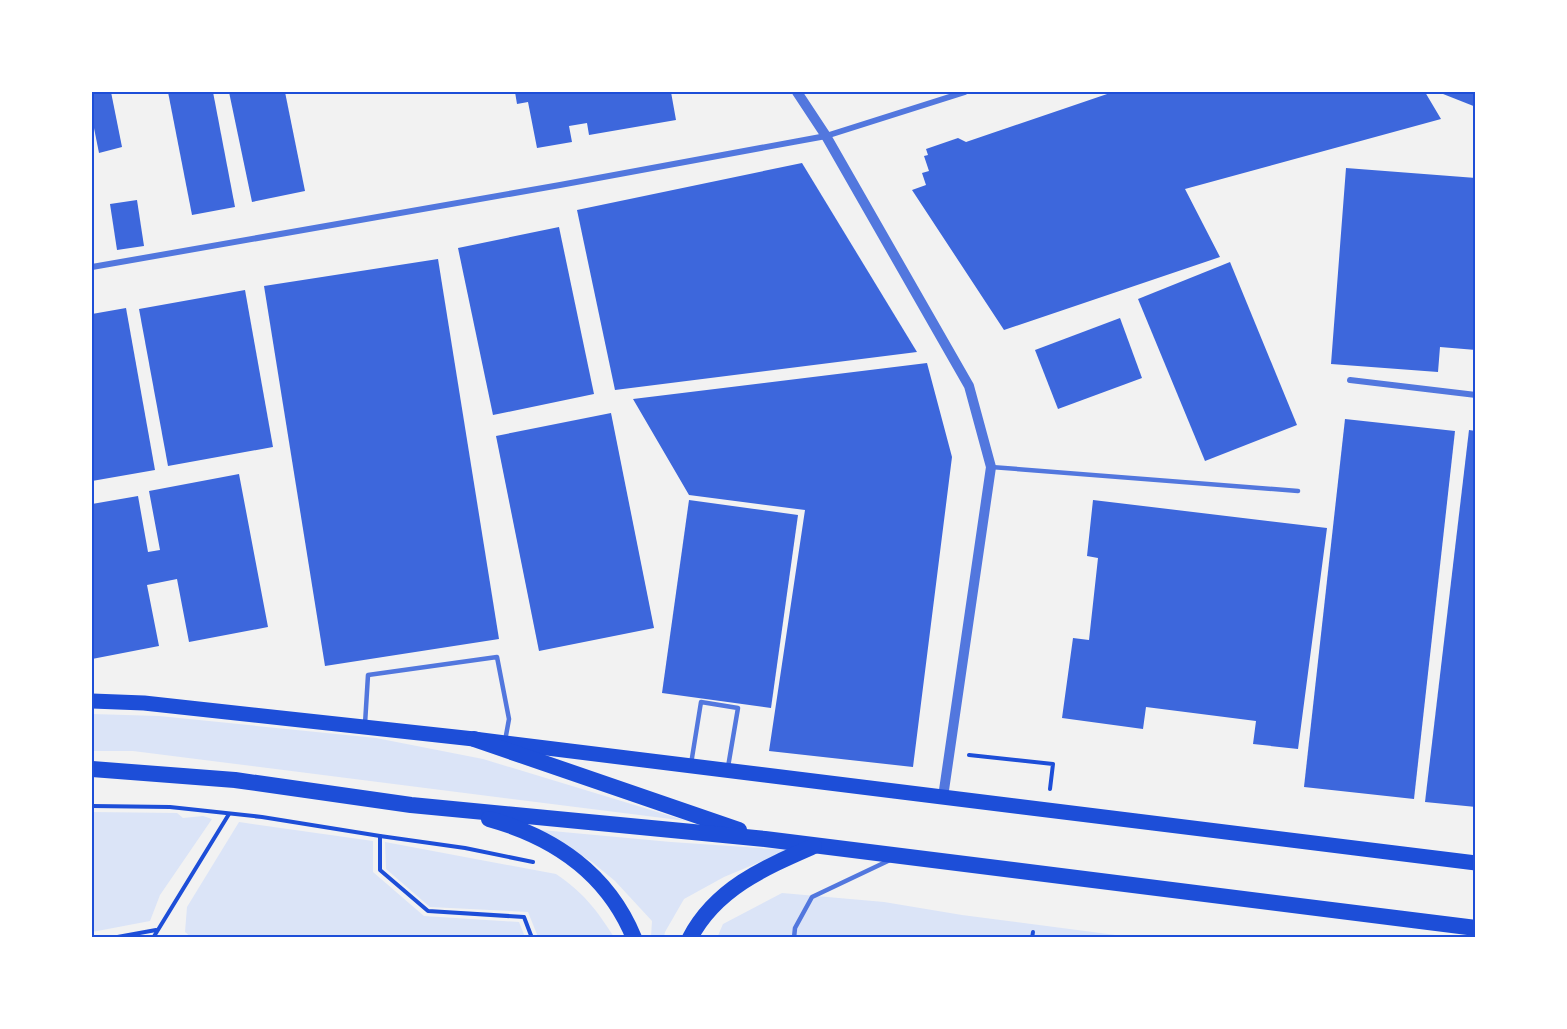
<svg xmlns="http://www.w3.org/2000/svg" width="1567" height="1029" font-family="'Open Sans',sans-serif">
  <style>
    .green { fill: #dbe4f7 }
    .building { fill: #3d67dc }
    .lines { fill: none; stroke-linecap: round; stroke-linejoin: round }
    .path { stroke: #1d4ed8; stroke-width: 4 }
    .service { stroke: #5277de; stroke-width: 4.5 }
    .minor { stroke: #5277de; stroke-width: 6 }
    .tertiary { stroke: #5277de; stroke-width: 10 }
    .primary { stroke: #1d4ed8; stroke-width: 15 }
    .trunk { stroke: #1d4ed8; stroke-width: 16 }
    .neatline { fill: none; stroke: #1d4ed8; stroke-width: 2 }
  </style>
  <rect width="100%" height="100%" fill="#f2f2f2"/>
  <g class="green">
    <polygon points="92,714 159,716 376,738 483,759 687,821 133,751 92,751"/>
    <polygon points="92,812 177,813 183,818 203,816 212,819 160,895 150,921 92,932"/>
    <polygon points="239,822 373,841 373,872 424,916 519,922 525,937 191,937 185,932 187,907"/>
    <polygon points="541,830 671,842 788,850 724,877 684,899 665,932 664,937 651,937 652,921 615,881 592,862"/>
    <path d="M385 842 556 874C584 893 596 909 614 937H538L528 912 430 907 386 869Z"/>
    <polygon points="782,893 884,902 962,915 1131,937 717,938 723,924"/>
  </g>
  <g class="building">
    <polygon points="105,92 111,92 122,147 99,153 92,118 92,94"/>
    <polygon points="168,92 213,92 235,207 192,215"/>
    <polygon points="229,92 285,92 305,191 252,202"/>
    <polygon points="515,92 671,92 676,120 589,135 587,123 569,126 572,142 537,148 528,102 517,104"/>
    <polygon points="1113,92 1425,92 1441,119 1185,189 1220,257 1004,330 912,190 926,185 922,173 929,171 924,156 928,155 926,149 958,138 966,142"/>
    <polygon points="1438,92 1476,92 1476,107"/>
    <polygon points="802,163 917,352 615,390 577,210"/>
    <polygon points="1346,168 1476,178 1476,350 1440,347 1438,372 1331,364"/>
    <polygon points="137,200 144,246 117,250 110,204"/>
    <polygon points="559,227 594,394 493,415 458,248"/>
    <polygon points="438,259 499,639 325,666 264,286"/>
    <polygon points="1230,262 1297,425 1205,461 1138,299"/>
    <polygon points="245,290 273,447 168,466 139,309"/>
    <polygon points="126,308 155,470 92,481 92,314"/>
    <polygon points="1120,318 1142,378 1058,409 1035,350"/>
    <polygon points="927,363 952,457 913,767 769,751 805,510 689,495 633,399"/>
    <polygon points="611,413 654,628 539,651 496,436"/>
    <polygon points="1345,419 1455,431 1414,799 1304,787"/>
    <polygon points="1469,430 1476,431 1476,807 1425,802"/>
    <polygon points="239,474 268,627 189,642 177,579 147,585 159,646 92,659 92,504 138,496 148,552 160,550 149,491"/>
    <polygon points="689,500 798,515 771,708 662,693"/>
    <polygon points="1093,500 1327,528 1298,749 1253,744 1256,721 1146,707 1143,729 1062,718 1073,638 1089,640 1098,558 1087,556"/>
  </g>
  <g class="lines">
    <g class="path">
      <polyline points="969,755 1053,764 1050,789"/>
      <polyline points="92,806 170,807 262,817 380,836 380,870 428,911 524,917 532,938"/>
      <polyline points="380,836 465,848 533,862"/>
      <polyline points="112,938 156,930"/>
      <polyline points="153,938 229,814"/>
      <polyline points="1032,938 1033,932"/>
    </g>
    <g class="service">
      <polyline points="991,467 1298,491"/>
      <polyline points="365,724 368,675 497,657 509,719 505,741"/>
      <polyline points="691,764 701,702 738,708 728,767"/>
      <polyline points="794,938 795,928 812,897 890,860"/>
    </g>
    <g class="minor">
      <polyline points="92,267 560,185 826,136 965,92"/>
      <polyline points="1350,380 1476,395"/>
    </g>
    <polyline class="tertiary" points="797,92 826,136 969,386 991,467 943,797"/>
    <polyline class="primary" points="92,701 144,703 474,739 1476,863"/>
    <g class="trunk">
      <polyline points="474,739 739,830"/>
      <polyline points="92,769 235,780 411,805 765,839 1476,928"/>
      <path d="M489 819C554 837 608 874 634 938"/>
      <path d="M690 938C716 888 766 867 814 846"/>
    </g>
  </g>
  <rect width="1567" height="1029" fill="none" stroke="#ffffff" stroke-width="186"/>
  <rect x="93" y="93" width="1381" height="843" class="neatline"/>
</svg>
